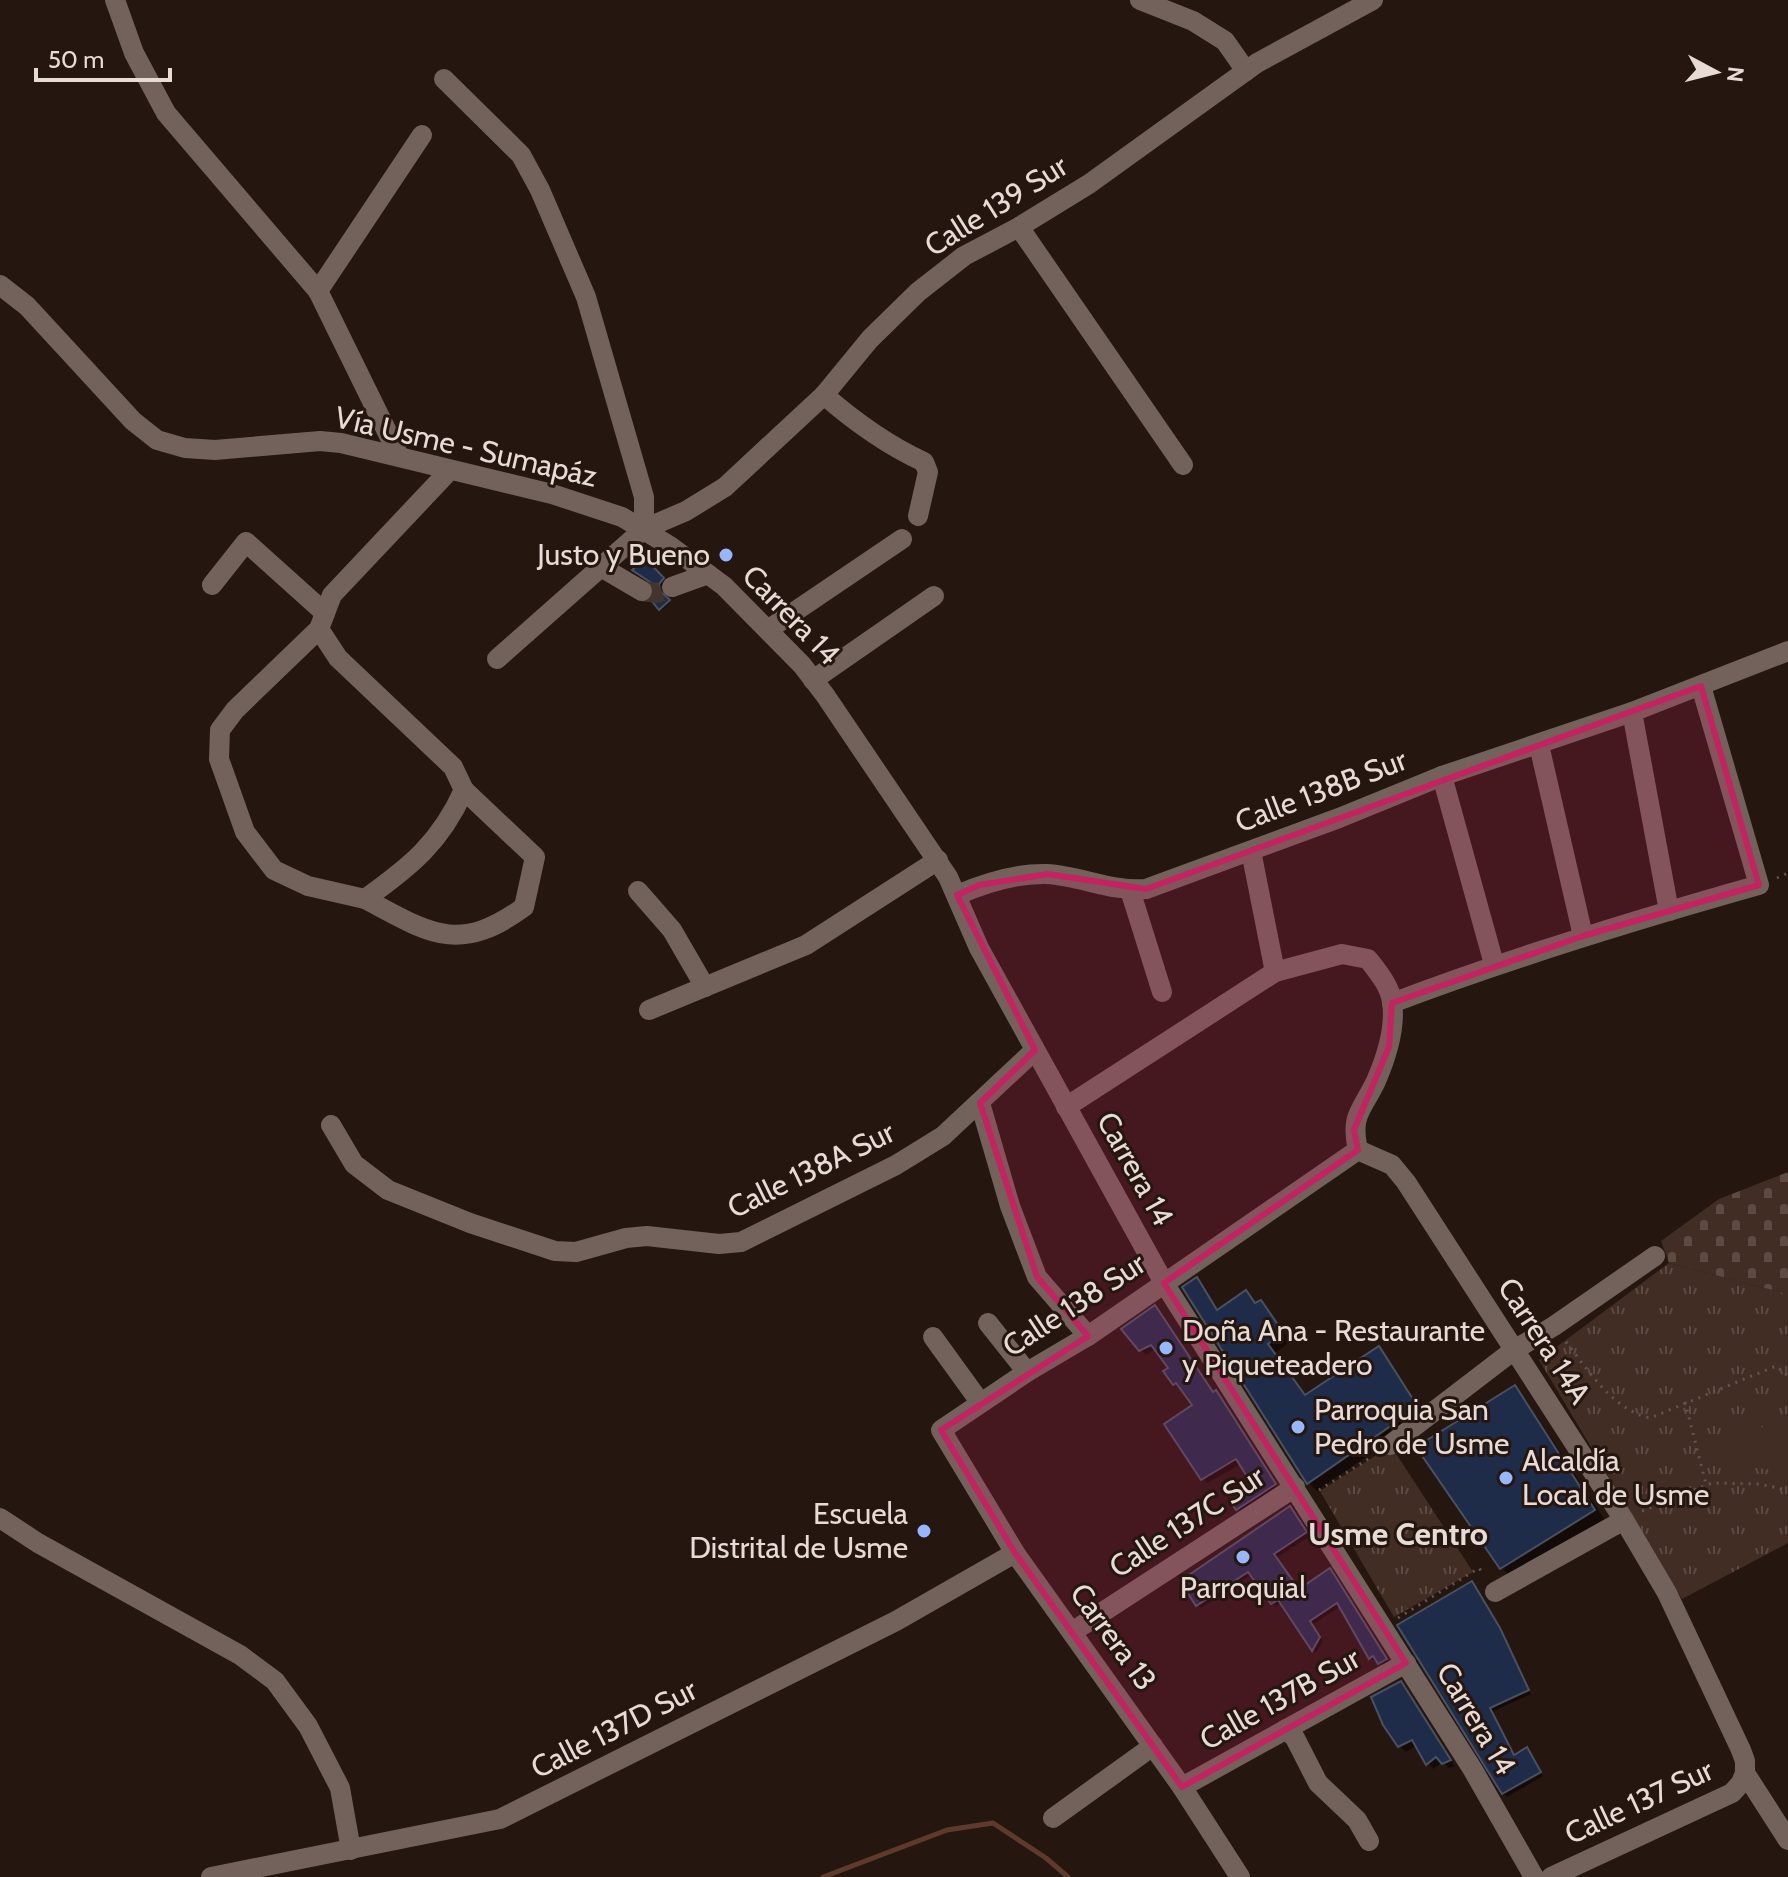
<svg xmlns="http://www.w3.org/2000/svg" width="1788" height="1877" font-family="Cabin,sans-serif">
  <style>
    .grass { fill: url(#grass-tufts) }
    .cemetery { fill: url(#cemetery-stones) }
    .pitch { fill: #422d24 }
    .shadow { fill: #0007 }
    .lines { fill: none; stroke-linecap: round; stroke-linejoin: round }
    .stream { stroke: #5e3a2c; stroke-width: 5 }
    .building { fill: #1f2c49; stroke: #495161; stroke-width: 2 }
    .minor-tunnel { stroke: #43342e; stroke-width: 20; stroke-dasharray: 20 10; stroke-linecap: butt }
    .path { stroke: #63544e; stroke-width: 3; stroke-dasharray: 2 6; stroke-linecap: butt }
    .minor { stroke: #73615b; stroke-width: 20 }
    .marked { fill: #c42261; fill-opacity: 0.2; stroke: #c42261; stroke-width: 6; stroke-linejoin: round }
    .poi-dot { fill: #96b6fd; stroke: #261610; stroke-width: 3 }
    .labels { text-anchor: middle; stroke-width: 6; stroke-linejoin: round; paint-order: stroke }
    .street-label { font-size: 30px; fill: #e7dbd6; stroke: #261610 }
    .poi-label { font-size: 30px; fill: #e7dbd6; stroke: #261610; text-anchor: start }
    .neighbourhood-label { font-size: 32px; font-weight: bold; fill: #e7dbd6; stroke: #261610 }
  </style>
  <defs>
    <pattern id="grass-tufts" width="24" height="20" patternUnits="userSpaceOnUse" patternTransform="scale(2)"><rect width="24" height="20" fill="#422d24"/><path d="M3 7l-1-3M5 7V3M7 7l1-3M15 17l-1-3M17 17v-4M19 17l1-3" fill="none" stroke="#5d4b43"/></pattern>
    <pattern id="cemetery-stones" width="16" height="16" patternUnits="userSpaceOnUse" patternTransform="scale(2)"><rect width="16" height="16" fill="#422d24"/><path d="M2 7V4a2 2 0 0 1 4 0v3zM10 15v-3a2 2 0 0 1 4 0v3z" fill="#5d4b43"/></pattern>
  </defs>
  <rect width="100%" height="100%" fill="#261610"/>
  <g class="grass">
    <polygon points="1669,1263 1788,1294 1788,1543 1682,1599 1539,1360"/>
    <polygon points="1391,1446 1473,1572 1394,1617 1320,1491"/>
  </g>
  <polygon class="cemetery" points="1788,1172 1788,1294 1669,1263 1661,1241 1719,1199"/>
  <polygon class="pitch" points="1726,1422 1788,1431 1788,1472 1721,1463"/>
  <g class="shadow">
    <polygon points="645,560 664,581 661,587 661,595 670,603 662,610 653,600 657,592"/>
    <polygon points="1197,1279 1219,1311 1246,1293 1257,1305 1260,1302 1269,1311 1290,1342 1275,1353 1306,1397 1378,1349 1387,1358 1425,1416 1317,1491 1309,1483 1185,1288"/>
    <polygon points="1160,1313 1214,1394 1221,1397 1279,1489 1242,1513 1238,1509 1256,1486 1241,1464 1207,1483 1203,1478 1195,1406 1181,1387 1179,1388 1174,1383 1170,1368 1156,1349 1146,1355 1141,1350"/>
    <polygon points="1514,1388 1526,1400 1606,1522 1514,1580 1502,1568"/>
    <polygon points="1293,1512 1309,1537 1276,1558 1299,1591 1333,1574 1389,1663 1383,1666 1377,1659 1374,1661 1370,1658 1341,1606 1312,1625 1323,1641 1316,1653 1282,1602 1276,1607 1252,1574 1201,1608 1198,1605"/>
    <polygon points="1399,1626 1503,1634 1531,1694 1492,1712 1515,1756 1530,1754 1543,1776 1507,1797 1503,1793"/>
    <polygon points="1401,1683 1406,1689 1455,1766 1449,1768 1443,1762 1433,1769 1417,1745 1406,1752 1400,1746"/>
  </g>
  <g class="lines">
    <polyline class="stream" points="823,1877 947,1830 993,1823 1046,1858 1068,1877"/>
  </g>
  <g class="building">
    <polygon points="645,558 664,578 659,584 660,591 670,600 659,610 651,600 655,592 653,584 632,570"/>
    <polygon points="1197,1277 1217,1310 1246,1290 1255,1303 1261,1300 1283,1332 1268,1344 1305,1395 1379,1346 1418,1407 1307,1484 1182,1287"/>
    <polygon points="1155,1305 1213,1392 1216,1390 1276,1484 1236,1510 1230,1501 1253,1486 1236,1459 1201,1480 1164,1424 1192,1405 1176,1383 1173,1385 1163,1371 1168,1368 1151,1345 1139,1351 1121,1329"/>
    <polygon points="1515,1385 1595,1510 1500,1569 1416,1447"/>
    <polygon points="1290,1506 1307,1532 1274,1554 1299,1589 1330,1568 1387,1659 1378,1664 1373,1656 1369,1659 1337,1603 1310,1621 1320,1637 1312,1651 1278,1600 1271,1604 1248,1572 1196,1606 1180,1581"/>
    <polygon points="1472,1581 1500,1628 1529,1690 1490,1708 1514,1755 1527,1747 1541,1772 1502,1794 1397,1625"/>
    <polygon points="1401,1681 1451,1760 1442,1764 1436,1757 1426,1765 1412,1740 1398,1747 1383,1725 1371,1697"/>
  </g>
  <g class="lines">
    <polyline class="minor-tunnel" points="642,591 657,593 672,587"/>
    <g class="path">
      <polyline points="1777,878 1788,873"/>
      <path d="M1566 1342C1588 1370 1613 1410 1650 1418L1776 1366 1788 1376"/>
      <polyline points="1685,1402 1706,1484"/>
      <polyline points="1319,1490 1373,1456"/>
      <polyline points="1642,1511 1712,1483 1759,1484 1788,1490"/>
      <polyline points="1398,1618 1479,1568 1484,1575"/>
    </g>
    <g class="minor">
      <polyline points="115,0 134,53 166,113 318,291 399,456"/>
      <polyline points="1140,0 1193,21 1225,41 1246,71"/>
      <polyline points="444,79 521,155 540,190 586,297 644,497 644,529"/>
      <polyline points="1019,227 1183,465"/>
      <polyline points="0,285 27,306 133,421 157,440 185,448 215,450 320,441 341,443 552,494 622,517 670,546 724,586 802,665 825,695 948,877 979,948 1164,1283 1473,1770 1534,1877"/>
      <polyline points="318,291 422,135"/>
      <path d="M824 395C855 422 887 445 924 462L928 472 918 516"/>
      <polyline points="601,567 642,591"/>
      <polyline points="212,585 246,542 325,613"/>
      <polyline points="672,587 708,574"/>
      <path d="M319 629 338 658 453 767 464 790C440 843 411 866 365 899L308 886 274 870 245 832 219 759 220 730 235 710 319 629 332 595 449 471"/>
      <polyline points="769,629 902,539"/>
      <polyline points="497,659 644,529 686,511 725,487 824,395 870,339 918,292 964,256 1019,227 1089,184 1257,63 1373,0"/>
      <polyline points="813,680 934,596"/>
      <polyline points="1632,712 1669,911"/>
      <polyline points="1539,745 1583,936"/>
      <polyline points="1442,776 1494,964"/>
      <polyline points="1251,851 1275,972"/>
      <polyline points="1130,890 1162,992"/>
      <polyline points="638,891 672,930 705,987"/>
      <path d="M957 895C985 883 1016 873 1047 874 1081 876 1112 892 1146 889L1339 818 1442 776 1632 712 1788 651"/>
      <path d="M365 899C429 933 458 955 524 907L535 857 464 790"/>
      <path d="M1392 1003C1513 957 1635 920 1759 885L1701 686"/>
      <polyline points="649,1010 806,945 938,860"/>
      <polyline points="980,1103 1010,1206 1037,1277 1088,1336"/>
      <path d="M1066 1107 1275 972 1342 954 1368 959C1378 972 1390 986 1392 1002 1396 1028 1386 1058 1376 1081 1362 1111 1350 1114 1358 1150"/>
      <polyline points="331,1125 354,1164 388,1190 470,1223 555,1251 576,1252 626,1238 647,1236 719,1244 741,1242 896,1165 943,1136 1035,1050"/>
      <polyline points="1358,1150 1392,1165 1406,1182 1624,1520 1667,1593 1741,1750 1745,1761 1745,1773 1788,1840"/>
      <polyline points="988,1323 1027,1372"/>
      <polyline points="933,1337 980,1402"/>
      <polyline points="1390,1445 1514,1350 1554,1326 1655,1256"/>
      <polyline points="0,1518 38,1543 240,1655 275,1681 308,1726 340,1788 351,1850"/>
      <polyline points="1495,1592 1624,1520"/>
      <polyline points="1072,1632 1295,1487"/>
      <polyline points="1286,1729 1295,1738 1318,1783 1357,1820 1369,1841"/>
      <polyline points="1182,1787 1406,1663"/>
      <polyline points="1053,1818 1153,1746"/>
      <polyline points="211,1877 500,1819 896,1621 1015,1553"/>
      <polyline points="1240,1877 1182,1787 1015,1553 941,1430 1027,1372 1088,1336 1358,1150"/>
      <polyline points="1551,1877 1732,1793 1741,1783 1745,1773"/>
    </g>
  </g>
  <path class="marked" d="M1701 686 1759 885 1583 936 1392 1003 1389 1047 1354 1130 1358 1150 1164 1283 1406 1663 1182 1787 1015 1553 941 1430 1088 1336 1037 1277 980 1103 1035 1050 957 895 979 885 1048 874 1146 889Z"/>
  <g class="poi-dot">
    <circle cx="726" cy="555" r="8"/>
    <circle cx="1166" cy="1348" r="8"/>
    <circle cx="1298" cy="1427" r="8"/>
    <circle cx="1506" cy="1478" r="8"/>
    <circle cx="924" cy="1531" r="8"/>
    <circle cx="1243" cy="1557" r="8"/>
  </g>
  <g class="labels">
    <g class="street-label">
      <text transform="translate(996 206) rotate(-32)" y="10">Calle 139 Sur</text>
      <text transform="translate(466 447) rotate(13)" y="10">Vía Usme - Sumapáz</text>
      <text transform="translate(791 615) rotate(46)" y="10">Carrera 14</text>
      <text transform="translate(1321 791) rotate(-21)" y="10">Calle 138B Sur</text>
      <text transform="translate(1135 1169) rotate(61)" y="10">Carrera 14</text>
      <text transform="translate(811 1170) rotate(-26)" y="10">Calle 138A Sur</text>
      <text transform="translate(1074 1305) rotate(-33)" y="10">Calle 138 Sur</text>
      <text transform="translate(1544 1341) rotate(57)" y="10">Carrera 14A</text>
      <text transform="translate(1187 1522) rotate(-33)" y="10">Calle 137C Sur</text>
      <text transform="translate(1113 1637) rotate(54)" y="10">Carrera 13</text>
      <text transform="translate(1280 1699) rotate(-29)" y="10">Calle 137B Sur</text>
      <text transform="translate(1476 1719) rotate(59)" y="10">Carrera 14</text>
      <text transform="translate(614 1729) rotate(-27)" y="10">Calle 137D Sur</text>
      <text transform="translate(1639 1802) rotate(-25)" y="10">Calle 137 Sur</text>
    </g>
    <g class="poi-label">
      <text x="710" y="565" text-anchor="end">Justo y Bueno</text>
      <text x="1182" y="1341">Doña Ana - Restaurante<tspan x="1182" dy="34">y Piqueteadero</tspan></text>
      <text x="1314" y="1420">Parroquia San<tspan x="1314" dy="34">Pedro de Usme</tspan></text>
      <text x="1522" y="1471">Alcaldía<tspan x="1522" dy="34">Local de Usme</tspan></text>
      <text x="908" y="1524" text-anchor="end">Escuela<tspan x="908" dy="34">Distrital de Usme</tspan></text>
      <text x="1243" y="1598" text-anchor="middle">Parroquial</text>
    </g>
    <g class="neighbourhood-label">
      <text x="1398" y="1545">Usme Centro</text>
    </g>
  </g>
  <g transform="translate(1716 72) rotate(97)" stroke="#261610" stroke-width="6" paint-order="stroke">
  <path d="M0-6L14 30L0 20L-14 30Z" fill="#e7dbd6"/>
  <text y="-12" font-size="22" font-weight="bold" text-anchor="middle" fill="#e7dbd6">N</text>
  </g>
  <path d="M36 68v12h134v-12" fill="none" stroke="#e7dbd6" stroke-width="4"/>
  <text x="48" y="68" font-size="24" fill="#e7dbd6" stroke="#261610" stroke-width="6" paint-order="stroke">50 m</text>
</svg>
